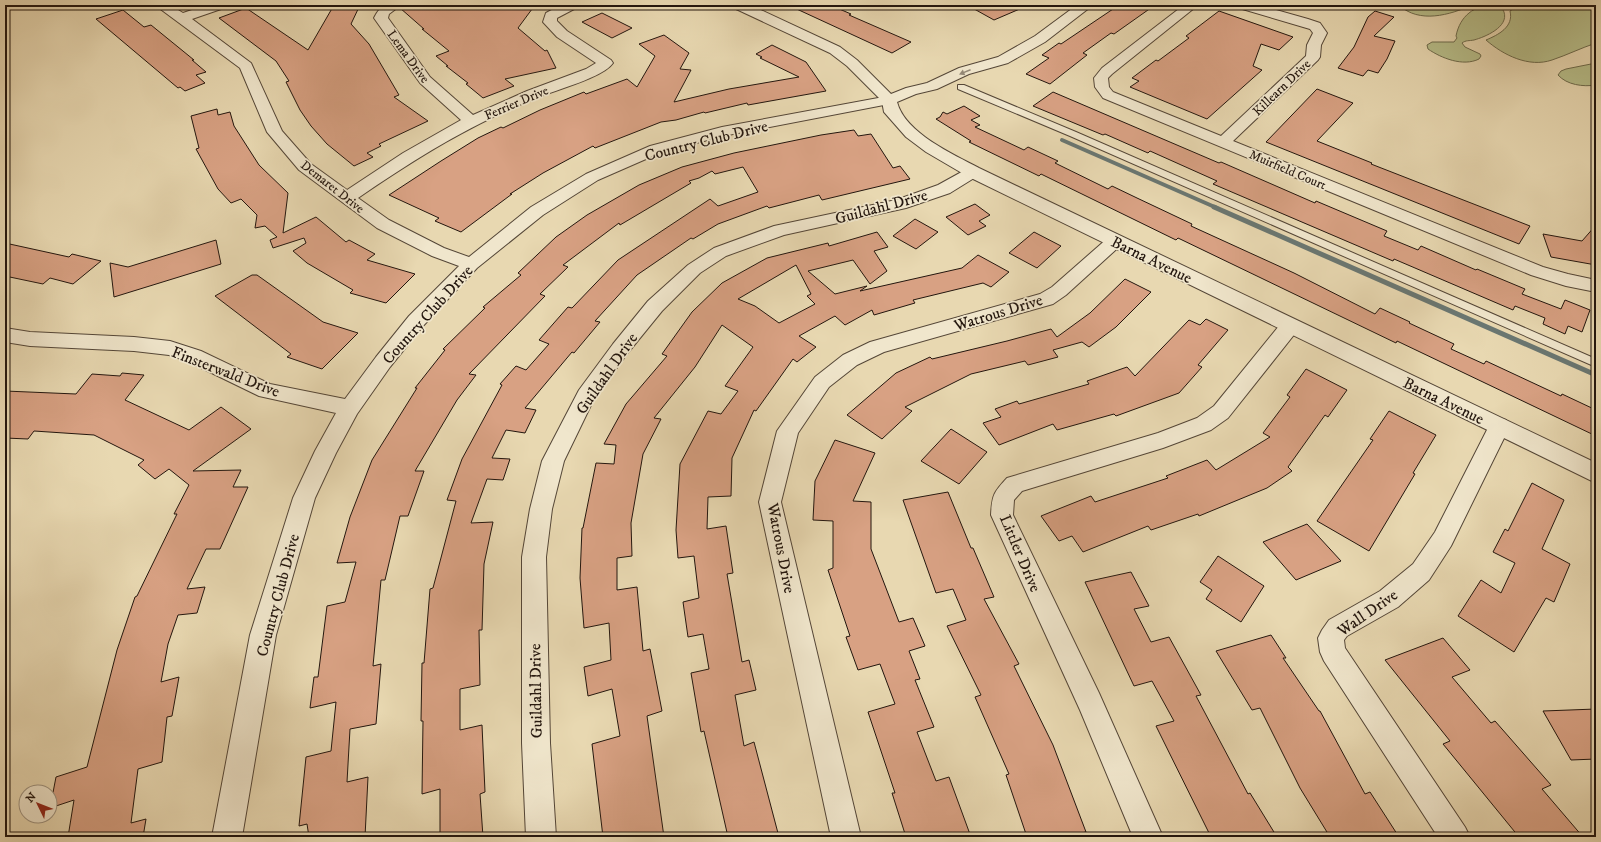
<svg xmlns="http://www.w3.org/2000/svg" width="1601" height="842" font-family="'IM FELL DW Pica',serif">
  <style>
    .green { fill: #b7be8a; stroke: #6d6a4c }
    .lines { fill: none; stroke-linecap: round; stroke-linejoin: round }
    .stream-far1 { stroke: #6a7772; stroke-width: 4 }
    .stream { stroke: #6a7772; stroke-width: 5 }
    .building { fill: #d8a183; stroke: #23160e; fill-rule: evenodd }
    .service-casing { stroke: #544637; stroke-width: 2 }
    .minor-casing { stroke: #544637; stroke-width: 2 }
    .tertiary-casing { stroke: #544637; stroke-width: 2 }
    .service { fill: #f0e6cc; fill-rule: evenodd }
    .minor { fill: #f0e6cc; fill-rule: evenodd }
    .tertiary { fill: #f0e6cc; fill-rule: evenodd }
    .oneway { fill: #948876 }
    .labels { text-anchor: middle; stroke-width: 3.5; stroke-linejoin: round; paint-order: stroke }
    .far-street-label { font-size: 13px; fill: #23160e; stroke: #f0e6cc }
    .street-label { font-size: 16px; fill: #23160e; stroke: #f0e6cc }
  </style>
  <rect width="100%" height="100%" fill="#e8d8b1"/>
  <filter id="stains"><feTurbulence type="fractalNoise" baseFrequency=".005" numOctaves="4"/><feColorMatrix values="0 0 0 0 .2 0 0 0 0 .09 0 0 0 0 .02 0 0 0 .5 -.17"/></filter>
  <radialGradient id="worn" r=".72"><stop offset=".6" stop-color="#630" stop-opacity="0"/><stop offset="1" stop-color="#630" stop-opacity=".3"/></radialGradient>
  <g class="green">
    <path d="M1399 5H1472C1450 15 1419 24 1399 5Z"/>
    <path d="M1494 5C1499 6 1502 7 1504 12 1509 27 1485 37 1474 40 1469 41 1466 40 1462 43L1465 47 1480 54 1481 56 1479 59C1463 67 1441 58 1428 49L1427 45 1432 42H1454L1457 38 1456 36C1460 16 1474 5 1494 5Z"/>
    <path d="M1519 5H1596V43C1581 48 1567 55 1552 60 1529 68 1503 55 1486 40 1498 35 1514 27 1510 11Z"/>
    <path d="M1596 63V85C1583 87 1567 85 1558 75L1561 71 1566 69Z"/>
  </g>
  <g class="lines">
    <polyline class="stream-far1" points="1062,140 1217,208"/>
    <polyline class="stream" points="1214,207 1596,375"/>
  </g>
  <g class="building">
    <polygon points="334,5 360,5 351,24 369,44 399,95 394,97 428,121 379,144 381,146 367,153 373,157 354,166 327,144 311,126 300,110 286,82 289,81 276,61 219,18 246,8 308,50"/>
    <polygon points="402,5 535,5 518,28 545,51 547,50 556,68 505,79 514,86 483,98 466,84 468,83 446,66 448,66 436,56 449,51 422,29 424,29 400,8"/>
    <polygon points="788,5 830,5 851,14 849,15 911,42 892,53"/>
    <polygon points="967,5 1029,5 994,20"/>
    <polygon points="1119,5 1155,5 1114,34 1111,33 1083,53 1087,55 1050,84 1026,74 1049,58 1042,55 1059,43 1061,44"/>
    <polygon points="123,10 144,27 151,25 194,60 192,60 206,72 196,75 205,83 185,91 180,87 178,88 96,19"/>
    <polygon points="1219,11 1293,37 1279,50 1261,44 1253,66 1262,70 1207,119 1130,87 1139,81 1132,78 1156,60 1158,61 1189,38 1186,36"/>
    <polygon points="1375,11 1394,17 1374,36 1395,41 1387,59 1378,73 1368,70 1363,76 1338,68 1354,47 1368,17"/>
    <polygon points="602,13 632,28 612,38 582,22"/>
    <polygon points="664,35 689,53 680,69 691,70 674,102 729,89 799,77 760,58 762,57 756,54 772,45 806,62 826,91 748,105 747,103 705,113 704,112 676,120 661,122 595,148 593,146 543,173 510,194 512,194 461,232 435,221 439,218 389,195 441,161 478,138 501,127 503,128 540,110 584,92 586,94 627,79 637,87 655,56 639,44"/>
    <polygon points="1317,89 1353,103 1317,141 1372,163 1371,164 1530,226 1519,244 1266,142"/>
    <polygon points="1053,92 1219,163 1221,162 1315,203 1316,201 1387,231 1384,236 1418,250 1421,246 1476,270 1477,269 1525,289 1522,294 1561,309 1565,300 1590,310 1582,332 1568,326 1565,334 1543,324 1545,318 1515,306 1513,310 1394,259 1393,261 1213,184 1217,181 1150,151 1148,153 1105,134 1103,135 1033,106"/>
    <polygon points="964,106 980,116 971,120 980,125 975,127 1024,150 1028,147 1058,161 1055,163 1108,189 1112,186 1137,198 1192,224 1191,226 1294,273 1375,314 1380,308 1410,322 1409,323 1454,344 1451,349 1484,364 1486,361 1561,396 1562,394 1596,410 1596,436 1397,341 1396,343 1178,238 1176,240 1041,174 1039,176 969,142 971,141 936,119 940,117 943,112 947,114"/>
    <polygon points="217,109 218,115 230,112 234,126 259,165 288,193 283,233 316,217 346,242 349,240 375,254 367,260 415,274 386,303 350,293 353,290 307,263 293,251 306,243 304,238 273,248 270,240 277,237 265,226 255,228 257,215 241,199 231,203 218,189 196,149 199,148 191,116"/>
    <polygon points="854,130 858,136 871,134 893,168 900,166 910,179 822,200 819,195 769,208 767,206 718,224 693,239 691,238 637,275 595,321 600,322 574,353 572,352 525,408 536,410 525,433 506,430 492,458 510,459 503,480 487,479 471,523 493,522 484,564 482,630 479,630 480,685 460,689 460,730 482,725 485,792 480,794 483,837 440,837 440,789 422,794 423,721 421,721 422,663 424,663 430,589 433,588 456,501 447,500 462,459 502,385 500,384 516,366 526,370 549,344 539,340 568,307 572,308 618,260 710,199 718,206 758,192 743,167 715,174 712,171 699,178 689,181 691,183 620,225 619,223 563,265 568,267 540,294 545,296 469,374 476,375 457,400 415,471 424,471 408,516 400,516 385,580 381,580 373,666 381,664 376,724 350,729 347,782 368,777 365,837 309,837 307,824 299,826 306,757 331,751 336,702 310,708 314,677 318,677 327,606 345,602 356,562 337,563 350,517 372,460 417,388 415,388 445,350 443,349 485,308 483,307 521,275 518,273 556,237 587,215 639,185 682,167 734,153 821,135"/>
    <polygon points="975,204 990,215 979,221 986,226 968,235 946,217"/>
    <polygon points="915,219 938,232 916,249 893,236"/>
    <polygon points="1596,225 1596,265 1551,257 1543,234 1582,241"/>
    <path d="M877 232 888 247 874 251 887 271 870 284 853 260 808 271 835 294 867 286 860 291 962 268 978 255 1009 272 991 287 983 283 913 300 915 303 874 315 872 310 845 325 835 316 799 336 816 347 797 362 793 359 756 411 754 410 732 458 731 496 708 497 707 529 726 526 733 573 727 574 742 662 749 660 756 690 735 695 744 746 754 742 779 837H728L704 731 701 732 691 673 709 669 703 634 688 637 683 602 699 598 694 556 678 558 676 530 680 464 708 411 721 414 738 391 725 386 753 347 722 325 695 367 654 418 661 419 643 454 631 523 632 556 617 558V590L637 587 643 651 650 649 662 711 647 716 664 837H603L592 744 620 736 612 689 588 696 584 667 611 660 609 623 584 628 580 578 582 528H583L596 463 614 464 616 445 604 444 626 404 667 356 662 354 692 312 722 283 767 258 828 243 829 246ZM796 265 811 294 807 296 815 304 779 323 755 306 738 299Z"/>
    <polygon points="1034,232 1061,246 1037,268 1009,253"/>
    <polygon points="216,240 221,264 114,297 110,263 128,267"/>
    <polygon points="5,243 69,257 72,254 101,261 73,284 50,278 43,284 5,276"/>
    <polygon points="252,275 257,275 323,322 358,333 322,369 287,357 291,354 215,296"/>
    <polygon points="1125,279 1151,292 1116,327 1089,347 1082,342 1053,350 1058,357 1028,365 1025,361 971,374 905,407 912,411 882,439 847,415 896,373 930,357 932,359 1007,341 1051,329 1057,337 1090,313"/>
    <polygon points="1206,319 1228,330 1198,365 1202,367 1179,393 1116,416 1114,414 1057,430 1053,424 999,445 983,423 1001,417 995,409 1017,401 1019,404 1089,384 1087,381 1127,367 1135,376 1189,320 1200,325"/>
    <polygon points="1306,369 1347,390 1328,417 1325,415 1288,467 1292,471 1267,488 1199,516 1198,514 1151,530 1148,526 1083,552 1072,536 1059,541 1041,516 1091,496 1095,502 1168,478 1166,476 1207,460 1216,470 1270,437 1263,433 1290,397 1287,395"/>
    <polygon points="122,373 144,375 125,400 189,430 221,407 251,429 193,471 241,470 233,487 248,487 220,549 206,549 187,589 205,587 197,613 178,615 168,644 161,682 179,677 172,716 167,717 162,762 138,769 131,823 146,819 143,837 68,837 74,800 50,808 56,777 87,767 117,650 135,597 137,596 177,514 174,514 189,485 169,469 155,479 138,465 144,460 94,435 34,431 28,439 5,438 5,391 76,394 92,374 120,376"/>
    <polygon points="1389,411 1436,435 1413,473 1415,474 1369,551 1317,521 1373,440 1370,439"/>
    <polygon points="951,429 987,452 959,484 921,461"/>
    <polygon points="835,440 875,453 853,501 871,502 871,549 899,622 913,618 925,646 909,651 920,679 915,680 934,727 917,732 936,781 949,777 971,837 906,837 892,793 895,793 868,712 895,704 880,664 858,670 846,637 850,636 828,570 833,568 833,521 813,520 815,481"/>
    <polygon points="1532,483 1564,500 1542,549 1570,564 1554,602 1546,598 1514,652 1458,616 1481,580 1501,593 1515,563 1493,552 1505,529 1508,531"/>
    <polygon points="948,492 971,548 973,548 994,597 984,599 1019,664 1014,666 1053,745 1086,832 1062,837 1027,837 1006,775 1009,774 975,697 981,695 947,626 966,620 953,589 936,593 903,500"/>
    <polygon points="1307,524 1341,561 1296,580 1263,542"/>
    <polygon points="1218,556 1264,586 1241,622 1206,599 1212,590 1200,582"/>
    <polygon points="1131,572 1149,606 1134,609 1151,642 1169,637 1201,695 1196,696 1248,794 1250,793 1277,837 1211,837 1156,726 1174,721 1152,681 1134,686 1085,582"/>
    <polygon points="1271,635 1286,658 1283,658 1319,711 1320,711 1365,794 1370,792 1399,837 1330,837 1300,788 1260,708 1252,710 1216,651"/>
    <polygon points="1443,638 1470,670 1452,677 1491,723 1495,721 1551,785 1542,789 1583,837 1519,837 1443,744 1450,741 1385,660"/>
    <polygon points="1596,709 1596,759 1571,760 1543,711"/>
  </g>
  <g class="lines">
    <defs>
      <polygon id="service" points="958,85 964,85 1076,132 1596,359 1596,367 1070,136 958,89"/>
      <g id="minor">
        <path d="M155 5H170L183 13 207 5H225L224 8 192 19 251 63 282 131 311 164 347 190 403 153 461 120 420 83 374 18C381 3 388 5 401 5L389 14 388 18 430 77 473 115 527 91 586 69 596 63 557 37 543 22 546 13 561 5H577L576 8 557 18V21L567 31 611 60 613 63C604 77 556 90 539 97 474 122 415 159 358 198L389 220 444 248 469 257 531 207 586 174 650 146 722 127 889 96 894 97 896 100 894 103 889 104 723 136 662 152 598 180 543 215 477 268 423 326 390 367 357 414 336 453 315 498 276 635 242 837H212L250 635 293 498 315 451 336 413 259 396 187 361 169 355 134 351 30 346 5 342V328L30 332 134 337 170 341 201 351 270 384 345 399 376 357 409 316 459 266 432 256 377 228 299 170 267 132 240 68Z"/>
        <polygon points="1184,5 1198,5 1112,74 1108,78 1109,87 1113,92 1221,136 1306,56 1307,45 1313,33 1310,29 1239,8 1238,5 1258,5 1308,19 1320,23 1327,33 1321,45 1320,57 1318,60 1233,141 1543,267 1568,274 1596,280 1596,292 1566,286 1531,275 1103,98 1095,87 1094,78 1102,68"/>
        <polygon points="973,167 979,169 981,172 979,175 950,193 906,208 784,235 726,256 700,273 662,311 627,354 594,399 564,461 552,509 546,557 550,743 556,837 526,837 522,743 522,557 530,509 542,461 579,390 613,344 648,301 688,265 714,248 774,226 896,200 938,185 967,169"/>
        <polygon points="1115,235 1121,237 1124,241 1121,245 1066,295 1053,304 884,352 857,365 829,387 798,433 781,502 861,837 831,837 759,502 777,431 815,377 843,355 870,342 1040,294 1052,287 1109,237"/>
        <path d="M1290 319 1297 321 1300 326 1297 331 1228 418 1211 430 1163 448 1022 491 1014 500 1013 515 1099 693 1163 837H1133L1080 710 991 515C992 495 994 492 1007 478L1158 433 1197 418 1214 406 1283 321Z"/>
        <polygon points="1499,418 1506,420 1510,426 1451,546 1429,580 1398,607 1347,636 1344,640 1345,648 1465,827 1470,837 1438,837 1324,661 1320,652 1318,638 1322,630 1329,620 1380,591 1413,564 1435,532 1492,420"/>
      </g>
      <path id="tertiary" d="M732 5H750L840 47 857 60 891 94 906 88 927 83 959 68 998 57 1035 36 1077 5H1093L1045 42 1008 63 969 74 937 89 916 94 897 102C905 133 953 154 979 168L1596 463V483L967 176 926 152 906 137 884 112 882 101 847 66 830 53 734 8Z"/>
    </defs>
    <use href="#service" class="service-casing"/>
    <use href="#minor" class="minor-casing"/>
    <use href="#tertiary" class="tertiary-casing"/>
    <use href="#service" class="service"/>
    <use href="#minor" class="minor"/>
    <use href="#tertiary" class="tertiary"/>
  </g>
  <defs><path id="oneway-solid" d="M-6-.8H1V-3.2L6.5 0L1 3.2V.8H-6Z"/></defs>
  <use class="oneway" href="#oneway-solid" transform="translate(965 72) rotate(158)"/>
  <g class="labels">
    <g class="far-street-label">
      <text transform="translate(409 56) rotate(54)" y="5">Lema Drive</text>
      <text transform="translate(1281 87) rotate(-44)" y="5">Killearn Drive</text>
      <text transform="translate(516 102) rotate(-23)" y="5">Ferrier Drive</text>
      <text transform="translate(1288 169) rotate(23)" y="5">Muirfield Court</text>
      <text transform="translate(333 186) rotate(38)" y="5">Demaret Drive</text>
    </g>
    <g class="street-label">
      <text transform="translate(706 140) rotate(-14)" y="6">Country Club Drive</text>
      <text transform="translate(881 206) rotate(-15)" y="6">Guildahl Drive</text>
      <text transform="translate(1152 259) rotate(26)" y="6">Barna Avenue</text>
      <text transform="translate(998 312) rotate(-17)" y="6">Watrous Drive</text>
      <text transform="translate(427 314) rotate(-48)" y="6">Country Club Drive</text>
      <text transform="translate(226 371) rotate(21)" y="6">Finsterwald Drive</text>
      <text transform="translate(606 373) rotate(-55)" y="6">Guildahl Drive</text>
      <text transform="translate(1444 400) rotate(26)" y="6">Barna Avenue</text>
      <text transform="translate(782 548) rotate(79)" y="6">Watrous Drive</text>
      <text transform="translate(1021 553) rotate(67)" y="6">Littler Drive</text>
      <text transform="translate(277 595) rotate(-75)" y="6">Country Club Drive</text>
      <text transform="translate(1367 612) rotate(-35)" y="6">Wall Drive</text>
      <text transform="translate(535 691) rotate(-91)" y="6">Guildahl Drive</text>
    </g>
  </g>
  <rect width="1601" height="842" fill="none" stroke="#e8d8b1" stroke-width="20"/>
  <rect x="6" y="6" width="1589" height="830" fill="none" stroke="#23160e" stroke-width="2"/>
  <rect x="10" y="10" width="1581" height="822" fill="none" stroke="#23160e"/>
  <g transform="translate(38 804) rotate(313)"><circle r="19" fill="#f0e6cc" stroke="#9e9380"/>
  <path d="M0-3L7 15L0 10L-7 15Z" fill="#8f2418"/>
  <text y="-6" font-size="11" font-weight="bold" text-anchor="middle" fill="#23160e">N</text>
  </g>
  <rect width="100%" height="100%" filter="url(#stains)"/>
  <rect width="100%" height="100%" fill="url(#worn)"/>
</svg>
